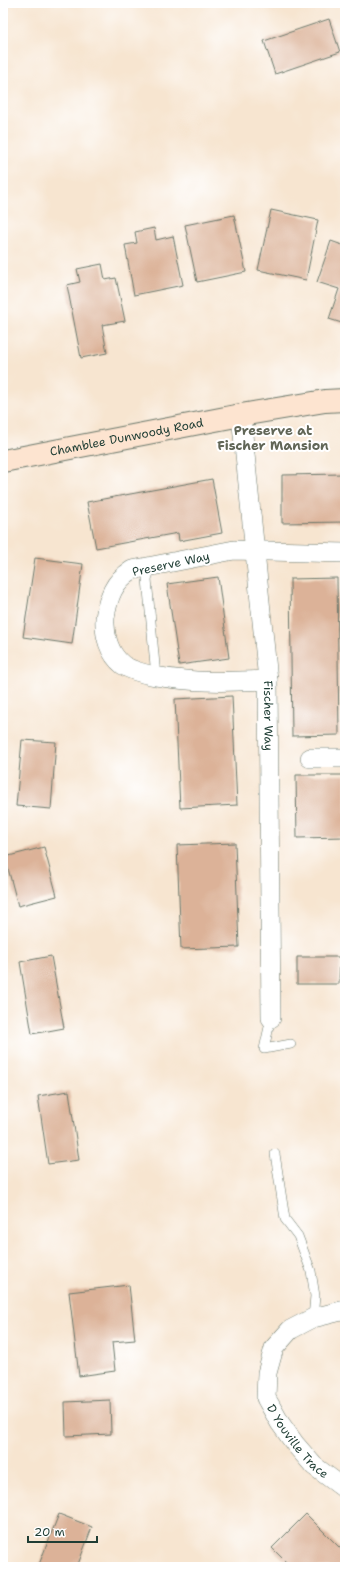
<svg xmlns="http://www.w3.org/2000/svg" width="348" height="1570" font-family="'Shantell Sans',sans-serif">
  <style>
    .building { fill: #dcb298 }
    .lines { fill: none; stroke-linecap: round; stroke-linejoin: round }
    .lane-casing { stroke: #6b786b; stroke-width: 10 }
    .street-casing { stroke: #6b786b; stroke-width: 20 }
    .secondary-casing { stroke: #6b786b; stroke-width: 24 }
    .lane { stroke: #fff; stroke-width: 9 }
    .street { stroke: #fff; stroke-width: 19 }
    .secondary { stroke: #fde4d0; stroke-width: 22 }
    .labels { text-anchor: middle; stroke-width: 4; stroke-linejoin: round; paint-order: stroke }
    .street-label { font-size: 12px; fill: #1f3d34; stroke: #fff }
    .neighbourhood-label { font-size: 13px; font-weight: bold; fill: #616657; stroke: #fff }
  </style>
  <rect width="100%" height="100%" fill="#fff"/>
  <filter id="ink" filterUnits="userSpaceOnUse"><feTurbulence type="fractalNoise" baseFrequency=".025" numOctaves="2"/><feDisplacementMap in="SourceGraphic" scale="8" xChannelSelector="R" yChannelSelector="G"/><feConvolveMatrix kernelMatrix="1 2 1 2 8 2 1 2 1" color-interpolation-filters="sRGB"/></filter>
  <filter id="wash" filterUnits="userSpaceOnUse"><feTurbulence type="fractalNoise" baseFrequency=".012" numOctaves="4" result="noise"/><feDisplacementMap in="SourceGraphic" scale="16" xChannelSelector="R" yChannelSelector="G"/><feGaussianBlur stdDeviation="0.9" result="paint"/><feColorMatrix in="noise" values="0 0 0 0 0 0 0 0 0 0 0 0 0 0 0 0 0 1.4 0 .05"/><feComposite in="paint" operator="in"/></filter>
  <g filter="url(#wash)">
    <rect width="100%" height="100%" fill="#f7e5d0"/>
    <g id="blocks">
      <g class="building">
        <polygon points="329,19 340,52 275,74 264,41"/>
        <polygon points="271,210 318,220 306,280 258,270"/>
        <polygon points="234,215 246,272 197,282 185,225"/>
        <polygon points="154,228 156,240 173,236 183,285 134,295 125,245 137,243 135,232"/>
        <polygon points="331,241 345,246 345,324 329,319 339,289 317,282"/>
        <polygon points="102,264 105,280 116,278 125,321 102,325 107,353 81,358 67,285 80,282 77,269"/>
        <polygon points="345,474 345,522 282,523 282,475"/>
        <polygon points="212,479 222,533 179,541 178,533 96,548 87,502"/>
        <polygon points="35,558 83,564 72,644 23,637"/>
        <polygon points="218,577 229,658 179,665 167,584"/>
        <polygon points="337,578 339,735 292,736 290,579"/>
        <polygon points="232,696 237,805 180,808 175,699"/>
        <polygon points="22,740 56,742 51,809 16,806"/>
        <polygon points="296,775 345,775 345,837 297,838"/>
        <polygon points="235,843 239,947 181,949 177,845"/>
        <polygon points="44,847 57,896 18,906 5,857"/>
        <polygon points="51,956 64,1028 32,1034 20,962"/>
        <polygon points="297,957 340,957 339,984 297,984"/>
        <polygon points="69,1091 79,1160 48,1164 38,1096"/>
        <polygon points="129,1285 135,1340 112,1342 115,1371 79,1376 69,1292"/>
        <polygon points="110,1400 111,1434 66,1436 65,1402"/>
        <polygon points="59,1514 92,1527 77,1567 38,1567"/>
        <polygon points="306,1514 345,1553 345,1567 291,1567 272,1548"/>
      </g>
    </g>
  </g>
  <g filter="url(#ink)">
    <use href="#blocks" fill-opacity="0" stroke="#6b786b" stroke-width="1"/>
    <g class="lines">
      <defs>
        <g id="lane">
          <polyline points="154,568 149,573 147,579 156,676"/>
          <polyline points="271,1018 264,1049 291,1044"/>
          <polyline points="275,1154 285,1219 298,1236 311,1271 315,1296 313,1318"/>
        </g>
        <g id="street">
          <path id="s1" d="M241 415 268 680 271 1018"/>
          <path d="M268 680C230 682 193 683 155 676 145 674 132 671 123 665 109 654 104 635 105 618 108 597 114 581 132 570L234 550 345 553"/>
          <polyline points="310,758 345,758"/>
          <path id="s2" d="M345 1310 313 1318 290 1330 274 1348 267 1373 266 1398 280 1423 295 1444 314 1466 345 1489"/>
        </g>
        <g id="secondary">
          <path id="s3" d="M3 461 241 415 325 401 345 400"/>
        </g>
      </defs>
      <use href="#lane" class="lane-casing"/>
      <use href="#street" class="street-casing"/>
      <use href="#secondary" class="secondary-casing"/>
      <use href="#lane" class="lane"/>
      <use href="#street" class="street"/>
      <use href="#secondary" class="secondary"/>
    </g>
  </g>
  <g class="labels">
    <g class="street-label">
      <text dy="4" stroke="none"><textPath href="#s3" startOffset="126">Chamblee Dunwoody Road</textPath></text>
      <text transform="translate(171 564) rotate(-12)" y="4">Preserve Way</text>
      <text dy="4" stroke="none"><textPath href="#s1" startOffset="302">Fischer Way</textPath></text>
      <text dy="4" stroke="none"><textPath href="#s2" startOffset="188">D Youville Trace</textPath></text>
    </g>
    <g class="neighbourhood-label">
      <text x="273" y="435">Preserve at<tspan x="273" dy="15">Fischer Mansion</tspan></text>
    </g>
  </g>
  <rect width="348" height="1570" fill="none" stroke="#fff" stroke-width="16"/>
  <path d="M28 1536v6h69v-6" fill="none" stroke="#1f3d34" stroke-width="2"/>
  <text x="34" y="1536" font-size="12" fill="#1f3d34" stroke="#ffffff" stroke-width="3" paint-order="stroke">20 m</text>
</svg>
